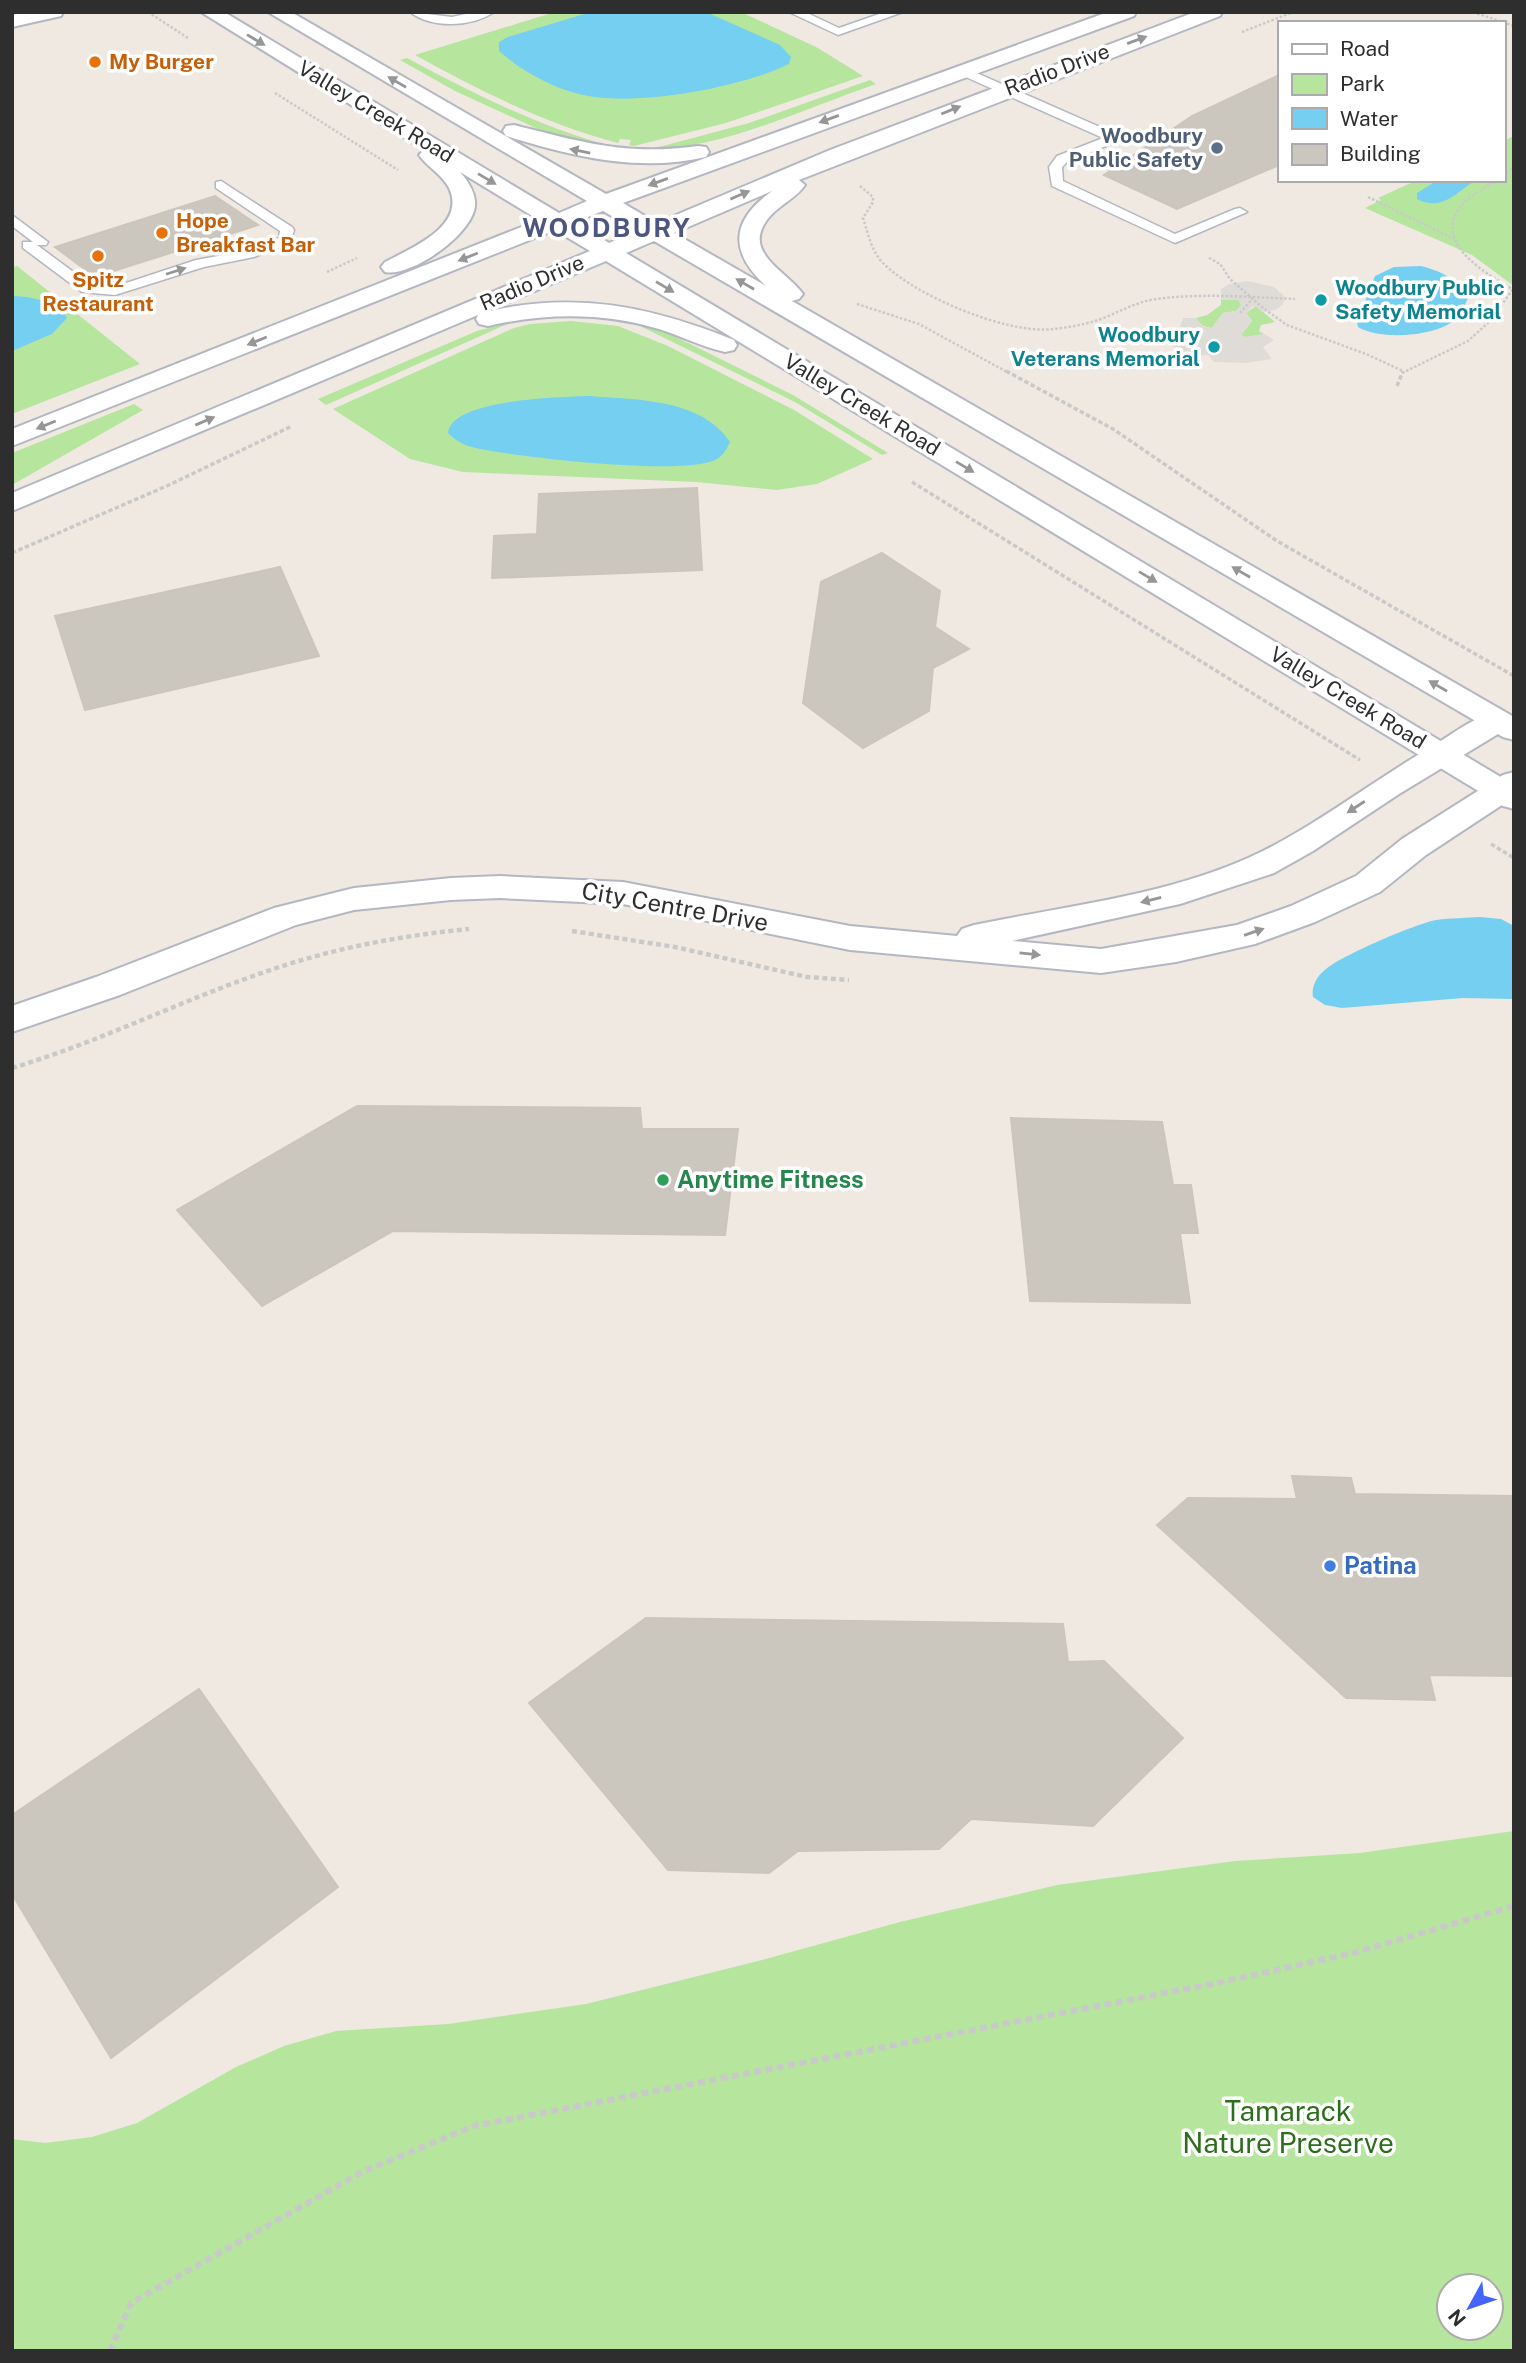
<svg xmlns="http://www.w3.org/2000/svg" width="1526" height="2363" font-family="'Public Sans',sans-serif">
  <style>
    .green { fill: #b6e59e; fill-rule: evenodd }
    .plaza { fill: #dfdcd8 }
    .water { fill: #75cff0 }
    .building { fill: #cbc7bf; stroke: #cbc5ba; stroke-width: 2 }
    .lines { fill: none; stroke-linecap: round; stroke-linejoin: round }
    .service-casing { stroke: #b4b7c1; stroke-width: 3 }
    .minor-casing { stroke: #b4b7c1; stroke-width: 4 }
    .tertiary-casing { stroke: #b4b7c1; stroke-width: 4 }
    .secondary-casing { stroke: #b4b7c1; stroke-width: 4 }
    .path-far3 { stroke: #c9c9c9; stroke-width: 2.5; stroke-dasharray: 2.5 2; stroke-linecap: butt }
    .path-far2 { stroke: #c9c9c9; stroke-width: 3.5; stroke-dasharray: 4.5 2.5; stroke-linecap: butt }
    .path-far1 { stroke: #c9c9c9; stroke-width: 4.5; stroke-dasharray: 5 3.5; stroke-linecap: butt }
    .path { stroke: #c9c9c9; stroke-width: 6; stroke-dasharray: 7 4.5; stroke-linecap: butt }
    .service { fill: #fff; fill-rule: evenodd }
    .minor { fill: #fff; fill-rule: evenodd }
    .tertiary { fill: #fff; fill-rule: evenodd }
    .secondary { fill: #fff; fill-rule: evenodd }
    .oneway { fill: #969696 }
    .food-dot { fill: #e8710a; stroke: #fff; stroke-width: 2.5 }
    .service-dot { fill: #5c6f8a; stroke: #fff; stroke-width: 2.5 }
    .culture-dot { fill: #0f9aa8; stroke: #fff; stroke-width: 2.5 }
    .leisure-dot { fill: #2e9e5b; stroke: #fff; stroke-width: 2.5 }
    .shop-dot { fill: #3f7fe0; stroke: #fff; stroke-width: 2.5 }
    .labels { text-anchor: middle; stroke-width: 7; stroke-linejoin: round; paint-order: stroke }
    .far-food-label { font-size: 21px; font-weight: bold; fill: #c56008; stroke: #fff; text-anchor: start }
    .far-street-label { font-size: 21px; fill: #2e2e2e; stroke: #fff }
    .far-service-label { font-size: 21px; font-weight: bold; fill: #4e5e75; stroke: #fff; text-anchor: end }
    .far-culture-label { font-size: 21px; font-weight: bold; fill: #0d838f; stroke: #fff; text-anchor: start }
    .street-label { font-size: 24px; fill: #2e2e2e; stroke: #fff }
    .leisure-label { font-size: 24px; font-weight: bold; fill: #27864d; stroke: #fff; text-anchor: start }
    .shop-label { font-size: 24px; font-weight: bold; fill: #366cbe; stroke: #fff; text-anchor: start }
    .far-district-label { font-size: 26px; font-weight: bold; letter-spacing: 2px; fill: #4d5680; stroke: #fff }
    .near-park-label { font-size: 28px; fill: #2c6e1b; stroke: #fff }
  </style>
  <rect width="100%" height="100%" fill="#efe9e1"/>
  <g class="green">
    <path d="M555 12H741L818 48 863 76 726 123 634 146 629 145 631 140 620 139 618 143C546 124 480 91 415 55Z"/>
    <path d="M407 58C474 94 540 127 613 147L612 149 553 136 455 91 400 60Z"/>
    <path d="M870 80 876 84C803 109 725 148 648 150L749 123Z"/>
    <polygon points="1514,136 1514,286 1472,255 1365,208 1381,200 1378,198 1417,180 1503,180 1503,141"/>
    <polygon points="17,266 140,364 12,414 12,267"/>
    <path d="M1221 300H1238L1242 305 1236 311 1223 313 1212 328C1205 327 1199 325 1196 318L1207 315 1221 305Z"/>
    <polygon points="1256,306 1275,322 1261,325 1259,331 1264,334 1246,337 1241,335 1252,321 1246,313"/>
    <polygon points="514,321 326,405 318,399 477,331"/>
    <polygon points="571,321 618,326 668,346 794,410 873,459 817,484 777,490 696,482 463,472 410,459 333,409 514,328 530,324"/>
    <polygon points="642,324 672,335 793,395 888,453 882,455 795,402 642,327"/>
    <polygon points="134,404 143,410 12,485 12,453"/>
    <path d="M1514 1831V2351H12V2139L45 2143 92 2137 137 2123 236 2067 284 2046 336 2031 448 2024 586 2004 762 1960 900 1922 1057 1885 1235 1861 1360 1853ZM1449 2286H1491V2328H1449Z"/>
  </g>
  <polygon class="plaza" points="1248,281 1274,287 1285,297 1283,305 1275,310 1262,312 1256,306 1252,307 1246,313 1252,320 1241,335 1246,337 1264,334 1274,340 1263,347 1272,359 1245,363 1214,362 1208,355 1191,356 1185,353 1170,345 1160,334 1159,331 1180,327 1183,318 1196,318 1204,327 1212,328 1223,313 1236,311 1241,305 1238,300 1221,300 1221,289 1229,284"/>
  <g class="water">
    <path d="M591 12H706L780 45 791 57 789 64C741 88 631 108 579 94 549 86 522 71 499 51V42L508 37Z"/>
    <path d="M1438 180H1476C1456 193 1441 212 1417 199V193Z"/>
    <path d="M1421 266C1441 271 1458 279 1468 298 1464 307 1461 315 1453 321 1434 337 1379 340 1358 327L1357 322 1375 276 1394 267Z"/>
    <path d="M12 296C31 296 46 301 63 309L67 318 52 334 12 351Z"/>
    <path d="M589 396C636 400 701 398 730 442 727 448 724 455 717 459 687 477 516 457 476 448 465 446 456 441 448 433 451 399 561 397 589 396Z"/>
    <path d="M1480 917 1501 919 1514 926V999L1463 998 1342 1008 1325 1005 1313 997C1311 986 1317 976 1326 969 1343 955 1415 924 1436 920 1450 918 1466 918 1480 917Z"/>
  </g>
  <g class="building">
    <polygon points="1279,75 1279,165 1177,209 1104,175 1192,116"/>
    <polygon points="215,196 258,225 95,277 55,247"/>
    <polygon points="697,488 702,570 492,578 494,536 537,534 539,494"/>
    <polygon points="882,553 940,591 935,627 969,649 933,668 929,711 863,748 803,703 821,582"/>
    <polygon points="280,567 319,656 85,710 55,616"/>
    <polygon points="357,1106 640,1108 642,1129 738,1129 725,1235 393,1231 262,1306 177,1210"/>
    <polygon points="1011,1118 1162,1122 1173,1185 1191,1185 1198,1233 1180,1233 1190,1303 1030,1301"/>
    <polygon points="1292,1476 1351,1478 1355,1494 1514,1496 1514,1676 1429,1675 1435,1700 1346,1698 1157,1525 1188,1498 1297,1499"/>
    <polygon points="646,1618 1063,1624 1068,1662 1104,1661 1183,1738 1093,1826 971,1819 939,1849 798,1851 769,1873 668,1870 529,1703"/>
    <polygon points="199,1689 338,1887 111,2058 12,1894 12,1815"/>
  </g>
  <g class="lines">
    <defs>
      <g id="service">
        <path d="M410 12 452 17 475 12H494C472 27 432 29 410 12Z"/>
        <polygon points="789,12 805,12 839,28 885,12 903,12 838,35"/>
        <polygon points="963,67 1118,135 1118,141 1067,162 1062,167 1063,181 1175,234 1235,209 1240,208 1247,212 1175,243 1052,186 1049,167 1057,156 1103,138 959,74 957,71"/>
        <polygon points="221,181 292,227 294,230 290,243 254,257 204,267 115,295 82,292 23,248 23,242 33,242 12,226 12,215 48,242 46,245 37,245 91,285 114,287 196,260 246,251 279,238 280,231 216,188 216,182"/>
      </g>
      <polygon id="minor" points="26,12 63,12 61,16 12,27 12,15"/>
      <path id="tertiary" d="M1497 711 1508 714 1512 721 1508 728 1399 794 1313 851 1274 873 1180 904 1012 941 1101 949 1237 925 1291 906 1356 876 1402 839 1503 775 1514 772V797L1426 855 1380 892 1315 922 1255 944 1176 962 1101 973 850 950 623 904 500 898 451 900 354 910 296 925 120 995 12 1032V1006L96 977 274 908 354 888 451 878 500 876 623 882 850 926 957 936 962 929 974 925C1070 905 1174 895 1263 851 1321 822 1379 777 1436 744 1455 732 1475 717 1497 711Z"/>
      <g id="secondary">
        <path d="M201 12H224L559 213 587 201 268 12H291L606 194 1108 12H1136L1134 16 623 203 657 223 830 150 1195 12H1222L1220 16 799 180 805 185C797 197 782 204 772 214 737 251 786 270 803 294L799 299 792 301 1514 717V740L1503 737 654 241 626 253 1514 785V809L1503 806 606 261 485 312C575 291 649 306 734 340L737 345 734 350 725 352C702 347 681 336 659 329 602 312 545 313 488 326L479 324 476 319 478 315 12 511V493L590 251 555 230 12 446V429L539 220 460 172C467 180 474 190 475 201 479 231 411 278 385 272L381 267 385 262C411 248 467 226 449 188 442 174 427 167 419 155L424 150ZM772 191C730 221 729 252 766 286L674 233ZM603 211 638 231 609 243 575 222Z"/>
        <path d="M514 125C582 142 626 156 698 146L706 147 709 152 706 157C639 173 570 156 506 136L503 131 506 126Z"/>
      </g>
    </defs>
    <use href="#service" class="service-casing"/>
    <use href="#minor" class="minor-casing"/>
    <use href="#tertiary" class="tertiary-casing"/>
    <use href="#secondary" class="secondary-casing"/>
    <g class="path-far3">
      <polyline points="148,12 188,38"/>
      <polyline points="1473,12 1514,26"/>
      <polyline points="1242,32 1293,12"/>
      <polyline points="275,93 398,170"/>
      <polyline points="1503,176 1514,167"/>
      <path d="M1497 180C1484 189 1466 197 1458 210 1435 246 1489 275 1514 290"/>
      <path d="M860 186 873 197V202L863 218C868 233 871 250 882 262 913 295 1008 335 1053 329 1071 327 1089 324 1106 317 1123 310 1137 302 1156 299 1202 293 1249 297 1295 299"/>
      <polyline points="1368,197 1454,239"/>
      <polyline points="1209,258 1220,264 1230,279 1263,308 1287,325 1366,354 1403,371"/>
      <polyline points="327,272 357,258"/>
      <polyline points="857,304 919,324 1009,373"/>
      <polyline points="1240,313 1253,298"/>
      <polyline points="1402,373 1468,341 1490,321 1513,289"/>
    </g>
    <g class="path-far2">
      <polyline points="1006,371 1113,429 1277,541 1514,676"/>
      <polyline points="1397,386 1403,371"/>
      <polyline points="912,482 1360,760"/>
      <polyline points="12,553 169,485 292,426"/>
      <polyline points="1491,844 1514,858"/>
    </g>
    <g class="path-far1">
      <polyline points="572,931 675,947 807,977 849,980"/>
      <path d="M12 1068C96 1043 174 1004 256 975 325 950 396 936 469 929"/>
    </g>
    <polyline class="path" points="110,2351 131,2303 364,2171 474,2126 1217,1983 1357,1952 1514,1906"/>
    <use href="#service" class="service"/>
    <use href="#minor" class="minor"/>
    <use href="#tertiary" class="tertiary"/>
    <use href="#secondary" class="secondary"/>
  </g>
  <defs><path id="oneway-solid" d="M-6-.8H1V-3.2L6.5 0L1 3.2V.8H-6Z" transform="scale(1.75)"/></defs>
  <g class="oneway">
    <use href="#oneway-solid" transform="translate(256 40) rotate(31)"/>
    <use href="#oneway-solid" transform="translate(1137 40) rotate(-20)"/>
    <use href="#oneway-solid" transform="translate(397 82) rotate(-150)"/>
    <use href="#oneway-solid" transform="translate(951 110) rotate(-22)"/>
    <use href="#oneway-solid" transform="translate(829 119) rotate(160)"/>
    <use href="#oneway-solid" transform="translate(580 151) rotate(-168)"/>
    <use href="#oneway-solid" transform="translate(487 179) rotate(31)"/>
    <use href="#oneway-solid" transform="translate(658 182) rotate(160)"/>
    <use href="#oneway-solid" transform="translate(740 195) rotate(-23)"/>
    <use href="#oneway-solid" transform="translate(468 257) rotate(158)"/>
    <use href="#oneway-solid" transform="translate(176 271) rotate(-18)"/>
    <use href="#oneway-solid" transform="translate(745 284) rotate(-150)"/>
    <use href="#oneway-solid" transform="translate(665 287) rotate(31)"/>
    <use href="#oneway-solid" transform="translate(257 341) rotate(158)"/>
    <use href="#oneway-solid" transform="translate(205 421) rotate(-23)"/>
    <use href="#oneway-solid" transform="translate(46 425) rotate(158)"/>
    <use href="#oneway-solid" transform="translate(965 467) rotate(31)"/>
    <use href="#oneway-solid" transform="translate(1241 572) rotate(-150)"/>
    <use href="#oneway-solid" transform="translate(1148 577) rotate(31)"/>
    <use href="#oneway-solid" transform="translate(1438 686) rotate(-150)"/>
    <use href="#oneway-solid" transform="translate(1356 807) rotate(147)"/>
    <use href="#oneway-solid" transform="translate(1151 900) rotate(166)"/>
    <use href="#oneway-solid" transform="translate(1254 932) rotate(-19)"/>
    <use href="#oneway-solid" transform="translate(1030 954) rotate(6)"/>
  </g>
  <g class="food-dot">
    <circle cx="95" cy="62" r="7"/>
    <circle cx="162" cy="233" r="7"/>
    <circle cx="98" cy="256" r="7"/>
  </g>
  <circle class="service-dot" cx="1217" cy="148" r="7"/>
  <g class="culture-dot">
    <circle cx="1321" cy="300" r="7"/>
    <circle cx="1214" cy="347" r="7"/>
  </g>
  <circle class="leisure-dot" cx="663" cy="1180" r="7"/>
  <circle class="shop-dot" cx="1330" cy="1566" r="7"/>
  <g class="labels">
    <g class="far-food-label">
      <text x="109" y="69">My Burger</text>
      <text x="176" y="228">Hope<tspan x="176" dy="24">Breakfast Bar</tspan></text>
      <text x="98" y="287" text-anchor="middle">Spitz<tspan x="98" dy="24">Restaurant</tspan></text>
    </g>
    <g class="far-street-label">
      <text transform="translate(1057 70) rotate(-21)" y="7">Radio Drive</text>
      <text transform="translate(376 112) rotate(31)" y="7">Valley Creek Road</text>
      <text transform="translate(532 283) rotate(-23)" y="7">Radio Drive</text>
      <text transform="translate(862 405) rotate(31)" y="7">Valley Creek Road</text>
      <text transform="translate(1348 698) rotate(31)" y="7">Valley Creek Road</text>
    </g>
    <g class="far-service-label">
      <text x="1203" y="143">Woodbury<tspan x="1203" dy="24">Public Safety</tspan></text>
    </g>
    <g class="far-culture-label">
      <text x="1335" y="295">Woodbury Public<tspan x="1335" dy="24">Safety Memorial</tspan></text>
      <text x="1200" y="342" text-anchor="end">Woodbury<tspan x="1200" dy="24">Veterans Memorial</tspan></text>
    </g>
    <g class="street-label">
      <text transform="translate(675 907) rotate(10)" y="8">City Centre Drive</text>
    </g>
    <g class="leisure-label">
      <text x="677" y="1188">Anytime Fitness</text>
    </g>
    <g class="shop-label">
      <text x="1344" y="1574">Patina</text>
    </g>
    <g class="far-district-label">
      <text x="607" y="237">WOODBURY</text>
    </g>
    <g class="near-park-label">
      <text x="1288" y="2121">Tamarack<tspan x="1288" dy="32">Nature Preserve</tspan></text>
    </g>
  </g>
  <rect width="1526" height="2363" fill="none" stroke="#2e2e2e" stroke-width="28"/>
  <rect x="1278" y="21" width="228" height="161" fill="#ffffff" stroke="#ababab" stroke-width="2"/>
  <rect x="1292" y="44" width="35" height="10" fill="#ffffff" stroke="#ababab" stroke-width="2"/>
  <text x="1340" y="56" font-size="21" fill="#2e2e2e">Road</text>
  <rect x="1292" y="74" width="35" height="21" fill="#b6e59e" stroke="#ababab" stroke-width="2"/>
  <text x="1340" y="91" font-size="21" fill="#2e2e2e">Park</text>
  <rect x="1292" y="108" width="35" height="21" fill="#75cff0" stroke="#ababab" stroke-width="2"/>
  <text x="1340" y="126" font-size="21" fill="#2e2e2e">Water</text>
  <rect x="1292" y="144" width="35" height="21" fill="#cbc7bf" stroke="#ababab" stroke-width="2"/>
  <text x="1340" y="161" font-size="21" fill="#2e2e2e">Building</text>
  <g transform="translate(1470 2307) rotate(230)"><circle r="33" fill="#ffffff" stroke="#ababab" stroke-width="2"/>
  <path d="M0-5L12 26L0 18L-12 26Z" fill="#4264fb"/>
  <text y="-10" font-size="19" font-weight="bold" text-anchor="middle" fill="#2e2e2e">N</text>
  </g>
</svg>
